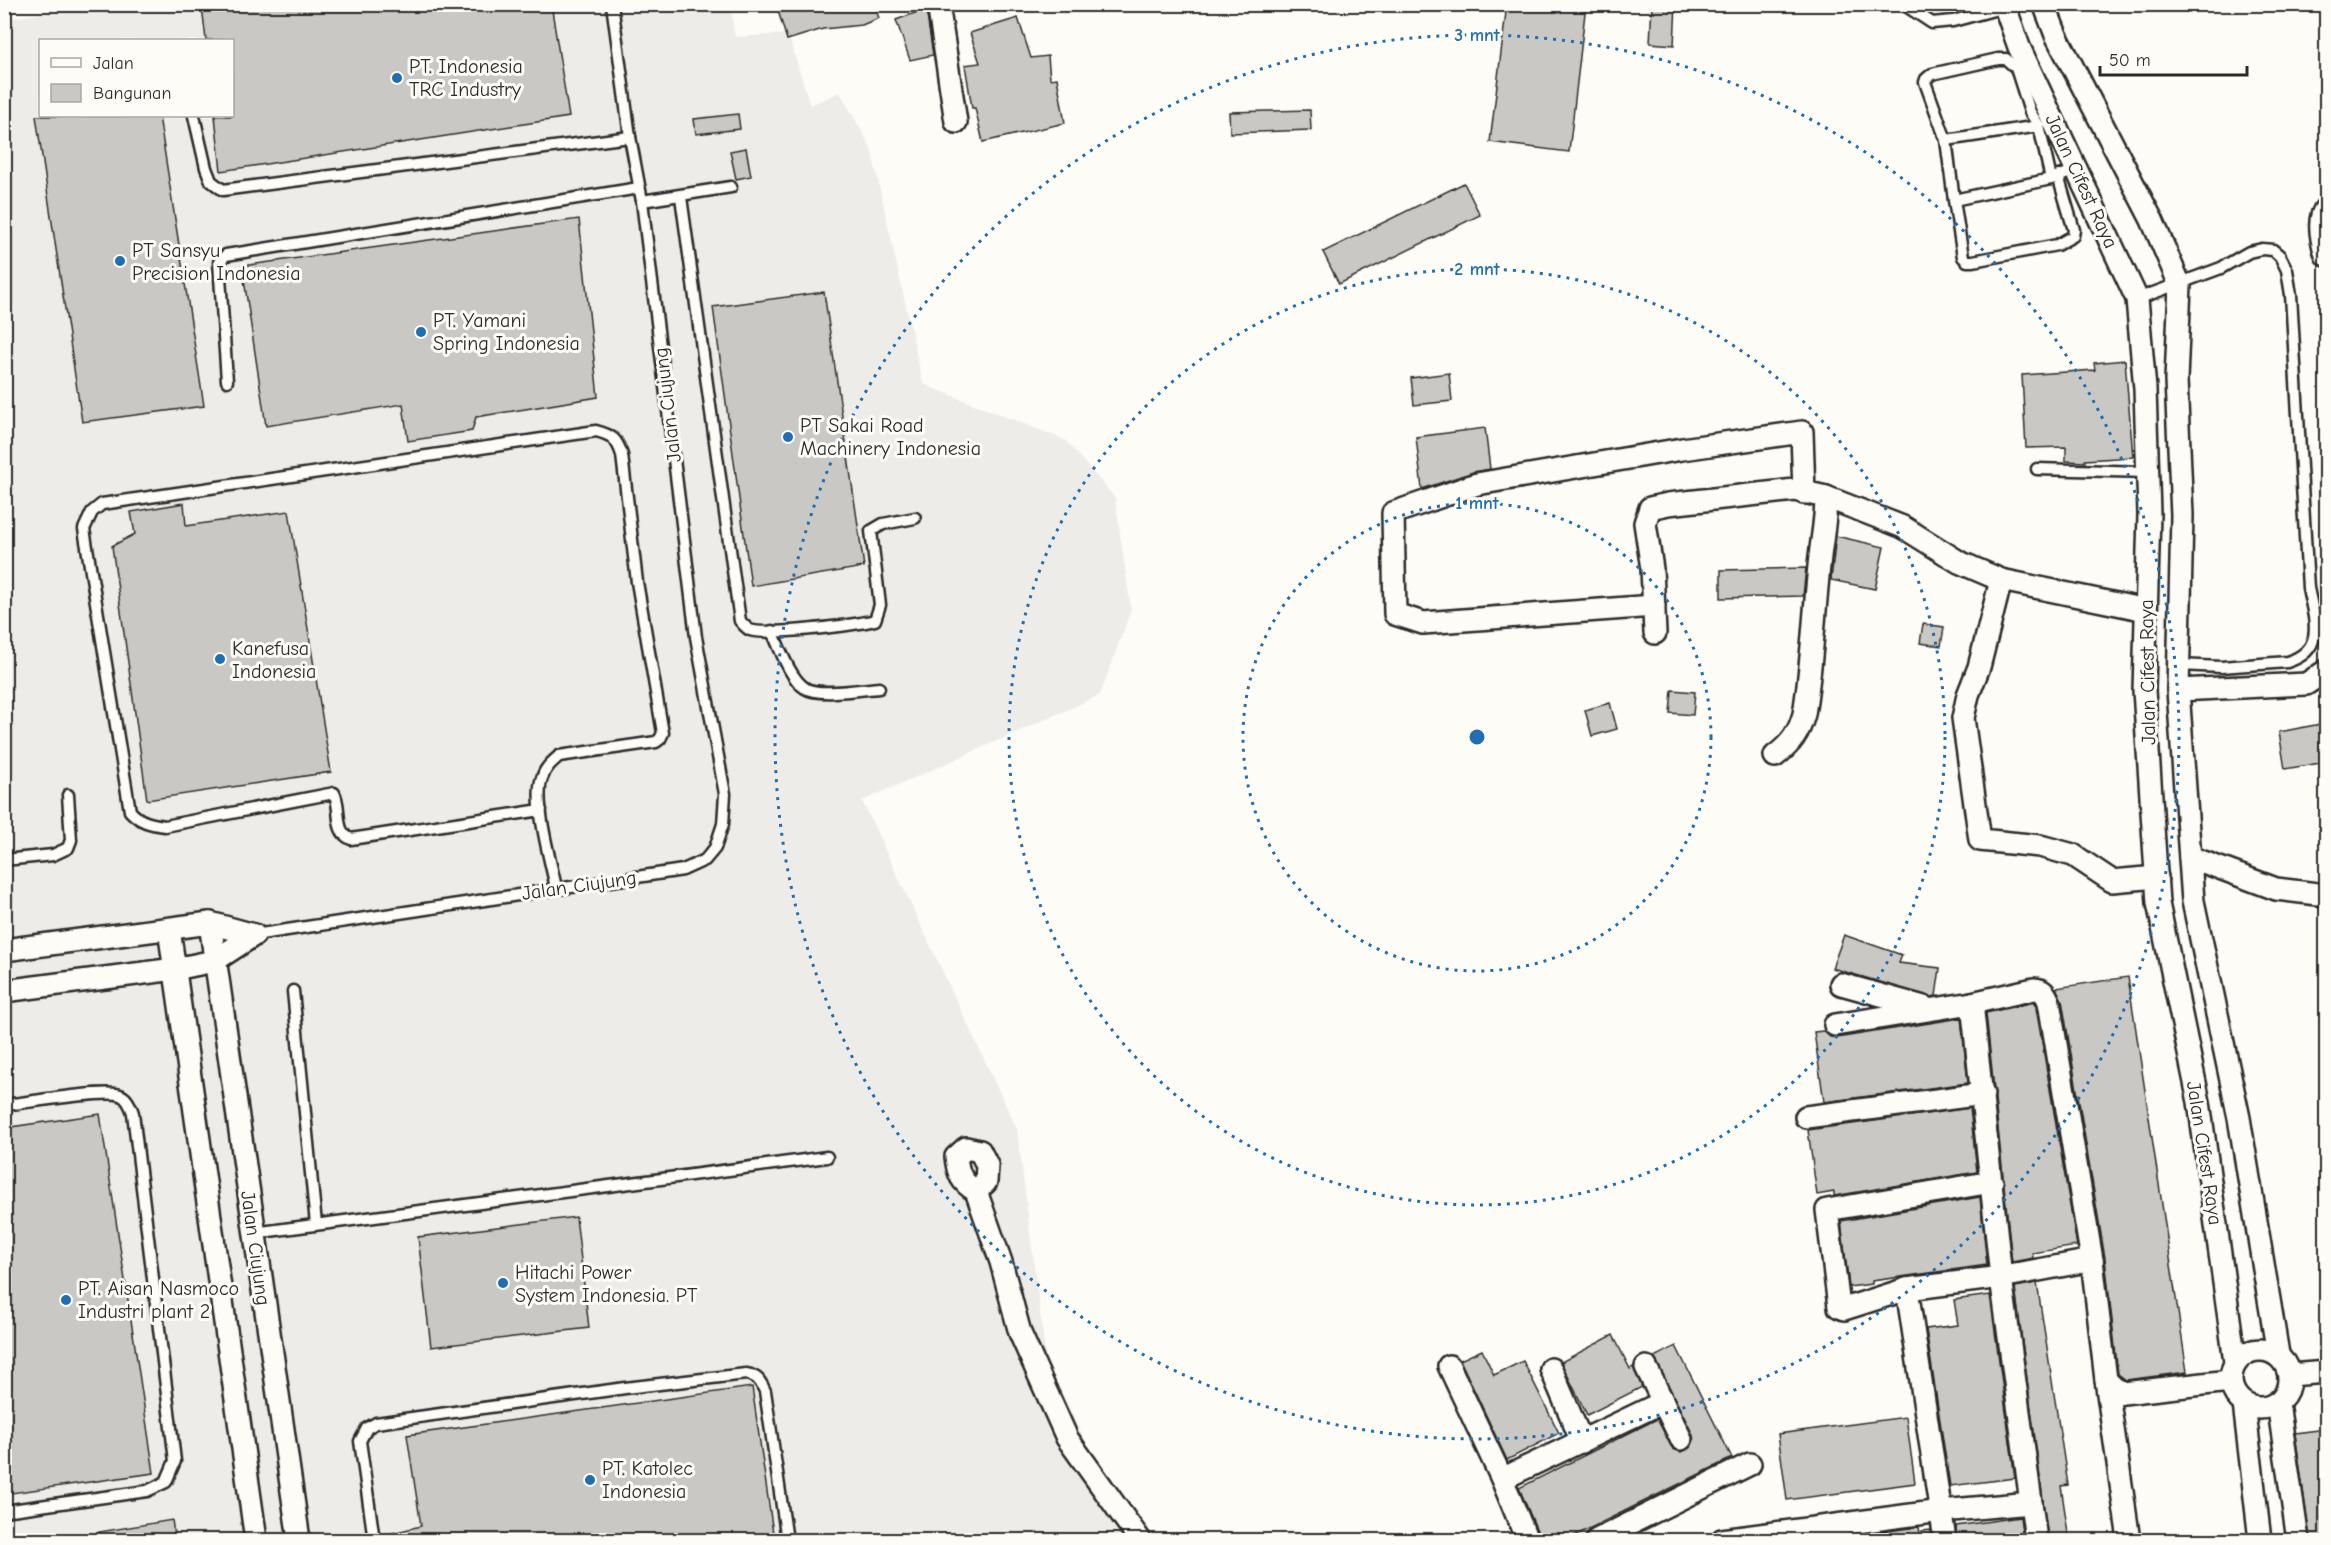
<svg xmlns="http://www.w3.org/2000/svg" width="2331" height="1545" font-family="'Comic Neue',sans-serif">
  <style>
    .built { fill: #edece8; fill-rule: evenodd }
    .building { fill: #c9c8c4; stroke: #2b2b2b; stroke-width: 1.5 }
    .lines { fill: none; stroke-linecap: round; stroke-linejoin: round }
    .lane-casing { stroke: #2b2b2b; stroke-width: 15 }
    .street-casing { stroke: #2b2b2b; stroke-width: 26 }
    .lane { stroke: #fdfcf7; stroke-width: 10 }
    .street { stroke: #fdfcf7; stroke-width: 21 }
    .ring { fill: none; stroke: #1f6fb2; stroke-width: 3; stroke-dasharray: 3 6 }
    .poi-dot { fill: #1f6fb2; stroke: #fdfcf7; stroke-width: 2 }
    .labels { text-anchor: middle; stroke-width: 6; stroke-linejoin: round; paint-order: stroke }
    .poi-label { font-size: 20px; fill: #2b2b2b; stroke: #fdfcf7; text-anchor: start }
    .street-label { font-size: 20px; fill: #2b2b2b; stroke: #fdfcf7 }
    .centre { fill: #1f6fb2; stroke: #fdfcf7; stroke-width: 3 }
    .ring-label { font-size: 18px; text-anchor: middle; font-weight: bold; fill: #1f6fb2; stroke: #fdfcf7; stroke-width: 6; stroke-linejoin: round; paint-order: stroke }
  </style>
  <rect width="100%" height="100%" fill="#fdfcf7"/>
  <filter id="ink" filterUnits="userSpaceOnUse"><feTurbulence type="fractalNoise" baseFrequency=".0167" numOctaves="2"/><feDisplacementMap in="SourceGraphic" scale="12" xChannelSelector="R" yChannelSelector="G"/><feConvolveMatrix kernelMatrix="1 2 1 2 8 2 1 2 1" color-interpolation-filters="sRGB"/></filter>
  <g filter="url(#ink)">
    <path class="built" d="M107 4 730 5 735 37 788 34 810 105 840 92 871 148 923 384 1065 440 1115 498 1131 610 1100 695 862 801 1017 1129 1046 1360 1133 1540H5L4 19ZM40 40H232V116H40Z"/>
    <g class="building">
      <polygon points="213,4 551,4 569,117 221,171 215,116 232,116 232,40 206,40 202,6"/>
      <polygon points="776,4 874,4 879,18 862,25 823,29 787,40"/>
      <polygon points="1507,4 1586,4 1569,152 1490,142"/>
      <polygon points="1652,4 1676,4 1674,45 1650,43"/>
      <polygon points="926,9 933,55 910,60 896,20"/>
      <polygon points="1018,18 1031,58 1048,56 1050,79 1057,78 1065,123 983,142 975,108 972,108 965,65 980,63 970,33"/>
      <polygon points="1310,110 1311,130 1230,133 1229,112"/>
      <polygon points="738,114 740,129 696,134 694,119"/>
      <polygon points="36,116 159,116 204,406 82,422"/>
      <polygon points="746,148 751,176 736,179 730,151"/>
      <polygon points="1464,183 1480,215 1339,284 1323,252"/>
      <polygon points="579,219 598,397 476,417 472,431 408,441 403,404 266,426 242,266"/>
      <polygon points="824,292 864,567 751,586 713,307"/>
      <polygon points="2125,360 2133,457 2085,460 2085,462 2066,461 2066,447 2026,448 2022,375 2095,370 2094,363"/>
      <polygon points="1449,373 1452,401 1414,405 1411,378"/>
      <polygon points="1485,428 1490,469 1473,472 1422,489 1416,437"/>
      <polygon points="184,503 186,526 289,511 331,772 147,800 112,546 135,534 131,512"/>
      <polygon points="1836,536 1884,547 1875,589 1831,580"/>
      <polygon points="1806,568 1803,596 1721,598 1721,570"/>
      <polygon points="1923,624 1944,627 1941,646 1920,643"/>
      <polygon points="1672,690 1695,692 1693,715 1670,713"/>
      <polygon points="1610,703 1617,729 1592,736 1585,710"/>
      <polygon points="2326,723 2326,762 2285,769 2279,732"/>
      <polygon points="1844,935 1902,955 1899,963 1940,968 1936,996 1931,997 1832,968"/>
      <polygon points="2128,977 2187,1372 2126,1380 2118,1374 2105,1258 2062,1000 2056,988"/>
      <polygon points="2035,1002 2077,1246 2032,1253 2033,1258 2012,1262 1986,1013"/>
      <polygon points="1961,1018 1968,1083 1824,1102 1814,1032 1824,1031 1830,1037 1837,1038"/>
      <polygon points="1970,1108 1977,1172 1834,1196 1834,1192 1817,1195 1808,1130"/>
      <polygon points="100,1114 154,1473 4,1494 4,1128"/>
      <polygon points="1980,1197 1987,1265 1872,1281 1872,1284 1849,1287 1841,1221"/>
      <polygon points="576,1217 589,1328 431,1347 418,1237"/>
      <polygon points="2037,1283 2068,1485 2061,1486 2069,1540 2048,1540 2015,1287"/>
      <polygon points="1990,1295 2015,1478 1950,1486 1926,1329 1958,1325 1954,1300"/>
      <polygon points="1613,1335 1630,1369 1633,1367 1642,1387 1587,1415 1561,1362"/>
      <polygon points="1676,1346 1732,1458 1566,1540 1541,1540 1519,1488 1657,1419 1673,1449 1681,1452 1691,1447 1694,1440 1692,1433 1654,1357"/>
      <polygon points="1482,1350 1494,1375 1523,1361 1559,1433 1507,1460 1460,1360"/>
      <polygon points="752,1387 774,1540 384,1540 384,1535 421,1526 407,1435"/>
      <polygon points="1906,1417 1915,1483 1787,1500 1778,1434"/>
      <polygon points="2326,1429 2326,1540 2310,1540 2295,1433"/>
      <polygon points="2020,1517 2023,1540 1957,1540 1956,1526"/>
      <polygon points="172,1520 175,1540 100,1540 99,1532"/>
      <polygon points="1919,1527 1921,1540 1841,1540 1841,1537"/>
      <polygon points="1931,1530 1932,1540 1923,1540 1922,1531"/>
    </g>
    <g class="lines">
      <defs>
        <g id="lane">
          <polyline points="1903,4 1932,23 1953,21 2005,7"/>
          <polyline points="194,116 206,168 211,181 223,190 630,137"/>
          <polyline points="1946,140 2039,126"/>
          <polyline points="2058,176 2074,230 2073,236 2057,245 1973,261 1967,261 1963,257 1954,200 2051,179 2077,170"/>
          <path d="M681 197 740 621C743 624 746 628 750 630 768 636 855 625 875 620L880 605 871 531 883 524 915 518"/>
          <polyline points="1954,200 1946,140 1925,82 1926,79 1932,74 1998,59 2006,59 2016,68 2030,112 2039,126 2051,179"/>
          <polyline points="642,201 731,187"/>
          <path d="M2137 299 2221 268 2249 252 2262 249 2273 250 2280 256 2287 270 2291 295 2308 588C2314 618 2327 650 2287 662L2221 667 2179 665"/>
          <polyline points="227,381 219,262 226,255 639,188"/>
          <polyline points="2037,469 2147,472"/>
          <path d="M772 631C779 646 790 679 805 688 818 697 863 689 879 688"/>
          <path d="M541 810 351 839C333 832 342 807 334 793L165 826C150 824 140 822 130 811L84 529 92 512 102 504 596 431C612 435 617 439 622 455L637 582 663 733 660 739 656 742 559 756C551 763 545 768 542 778 533 801 551 862 556 888"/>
          <polyline points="4,860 53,855 68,848 71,840 68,795"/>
          <polyline points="254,935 683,870 705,860 715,848 723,824 725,794 696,637 642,201 630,137 612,4"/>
          <polyline points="293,991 316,1224"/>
          <path d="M4 1105C24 1103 107 1089 120 1095 127 1097 131 1107 133 1113L175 1461 166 1482 147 1491 4 1511"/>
          <polyline points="254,1233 827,1157"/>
          <path d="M374 1540 360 1441 367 1428 376 1423 625 1388 746 1374C758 1376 760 1381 765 1391L787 1540"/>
        </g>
        <g id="street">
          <polyline points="938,4 956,122"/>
          <polyline points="2004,4 2019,47 2137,299 2145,389 2149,514 2144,690 2158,903 2199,1102 2235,1362"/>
          <polyline points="2044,4 2056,35 2152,220 2180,285 2176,380 2182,515 2178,690 2193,901 2239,1118 2278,1354"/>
          <path d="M2326 208C2316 219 2322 242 2326 255"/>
          <polyline points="2001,580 1979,667 1968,695 1963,718 1980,840 2040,846 2073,855 2112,881 2157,877"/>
          <polyline points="1654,606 1423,623 1395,614 1393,513 1477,484 1682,449 1802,432 1804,493"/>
          <polyline points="1655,633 1652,569 1645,523 1650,508 1668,504 1795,490 1826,497 1903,527 1959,562 2001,580 2146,610"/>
          <polyline points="2178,690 2306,684 2326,671"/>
          <path d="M1775 756C1791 744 1799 733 1804 714 1812 665 1814 615 1819 566 1821 543 1826 521 1826 497"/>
          <polyline points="2190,857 2276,889 2326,895"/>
          <polyline points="210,923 299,1540"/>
          <polyline points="169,929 256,1540"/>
          <polyline points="4,950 210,923 254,935"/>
          <polyline points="1841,984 1924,1007"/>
          <polyline points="4,991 175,969 214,961 254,935"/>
          <polyline points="1972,1003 2001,1277 2036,1540"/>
          <path d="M1835 1025 1972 1003 2034 989C2043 989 2046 994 2049 1002L2092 1260 2106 1380 2114 1388 2123 1393 2230 1381"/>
          <polyline points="1806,1117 1983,1094"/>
          <polyline points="1992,1182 1827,1210 1839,1307 1844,1309 1907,1289 2001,1277 2092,1260"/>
          <path d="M976 1191 986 1182 987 1165 980 1151 966 1148 956 1157C958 1174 961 1182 976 1191L1001 1262 1020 1333 1067 1438 1140 1540"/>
          <polyline points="1907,1289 1945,1540"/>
          <circle cx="2260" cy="1379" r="29"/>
          <polyline points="1449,1366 1502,1479 1527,1540"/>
          <polyline points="1646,1367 1681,1439"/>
          <polyline points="1551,1369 1582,1442"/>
          <polyline points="2290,1375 2326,1372"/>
          <polyline points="2106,1380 2129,1540"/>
          <polyline points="2278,1403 2298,1540"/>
          <polyline points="2244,1404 2260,1540"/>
          <polyline points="1502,1479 1663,1402"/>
          <polyline points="1597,1540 1750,1464"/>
          <polyline points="1722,1540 1941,1511 2031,1503"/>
        </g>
      </defs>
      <use href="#lane" class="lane-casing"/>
      <use href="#street" class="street-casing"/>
      <use href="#lane" class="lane"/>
      <use href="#street" class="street"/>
    </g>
  </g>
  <g class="ring">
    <circle cx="1477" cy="737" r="234"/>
    <circle cx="1477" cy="737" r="468"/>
    <circle cx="1477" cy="737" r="702"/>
  </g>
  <g class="poi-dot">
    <circle cx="397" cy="78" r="6"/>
    <circle cx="120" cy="261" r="6"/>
    <circle cx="421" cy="332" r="6"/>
    <circle cx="788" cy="437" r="6"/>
    <circle cx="220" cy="659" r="6"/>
    <circle cx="503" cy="1283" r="6"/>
    <circle cx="66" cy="1300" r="6"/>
    <circle cx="590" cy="1480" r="6"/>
  </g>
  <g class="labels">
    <g class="poi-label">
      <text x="409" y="73">PT. Indonesia<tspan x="409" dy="23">TRC Industry</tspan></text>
      <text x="132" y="257">PT Sansyu<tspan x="132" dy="23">Precision Indonesia</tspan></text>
      <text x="433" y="327">PT. Yamani<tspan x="433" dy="23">Spring Indonesia</tspan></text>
      <text x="800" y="432">PT Sakai Road<tspan x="800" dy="23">Machinery Indonesia</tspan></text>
      <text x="232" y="655">Kanefusa<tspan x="232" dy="23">Indonesia</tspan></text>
      <text x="515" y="1279">Hitachi Power<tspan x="515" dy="23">System Indonesia. PT</tspan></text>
      <text x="78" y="1295">PT. Aisan Nasmoco<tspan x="78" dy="23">Industri plant 2</tspan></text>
      <text x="602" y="1475">PT. Katolec<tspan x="602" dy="23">Indonesia</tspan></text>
    </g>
    <g class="street-label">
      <text transform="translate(2082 181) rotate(65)" y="7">Jalan Cifest Raya</text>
      <text transform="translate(667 405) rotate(-97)" y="7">Jalan Ciujung</text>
      <text transform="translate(2147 672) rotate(-91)" y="7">Jalan Cifest Raya</text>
      <text transform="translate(579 885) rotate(-8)" y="7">Jalan Ciujung</text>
      <text transform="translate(2205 1153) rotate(81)" y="7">Jalan Cifest Raya</text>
      <text transform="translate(256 1248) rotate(82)" y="7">Jalan Ciujung</text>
    </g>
  </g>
  <circle cx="1477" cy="737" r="9" class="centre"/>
  <g class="ring-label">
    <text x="1477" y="41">3 mnt</text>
    <text x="1477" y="275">2 mnt</text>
    <text x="1477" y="509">1 mnt</text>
  </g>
  <rect width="2331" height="1545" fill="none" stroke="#fdfcf7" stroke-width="24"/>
  <rect x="12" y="12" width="2307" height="1521" fill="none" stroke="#2b2b2b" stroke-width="2" filter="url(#ink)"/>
  <rect x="39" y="39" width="195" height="78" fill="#fdfcf7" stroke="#a9a8a5" stroke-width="1.5"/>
  <rect x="51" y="58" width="30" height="9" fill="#fdfcf7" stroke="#a9a8a5" stroke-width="1.5"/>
  <text x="93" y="69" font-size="18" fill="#2b2b2b">Jalan</text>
  <rect x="51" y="84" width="30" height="18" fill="#c9c8c4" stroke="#a9a8a5" stroke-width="1.5"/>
  <text x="93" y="99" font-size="18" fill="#2b2b2b">Bangunan</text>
  <path d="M2100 66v9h147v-9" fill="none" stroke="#2b2b2b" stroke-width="3"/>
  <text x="2109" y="66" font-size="18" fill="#2b2b2b" stroke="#fdfcf7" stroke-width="4.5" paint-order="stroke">50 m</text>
</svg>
